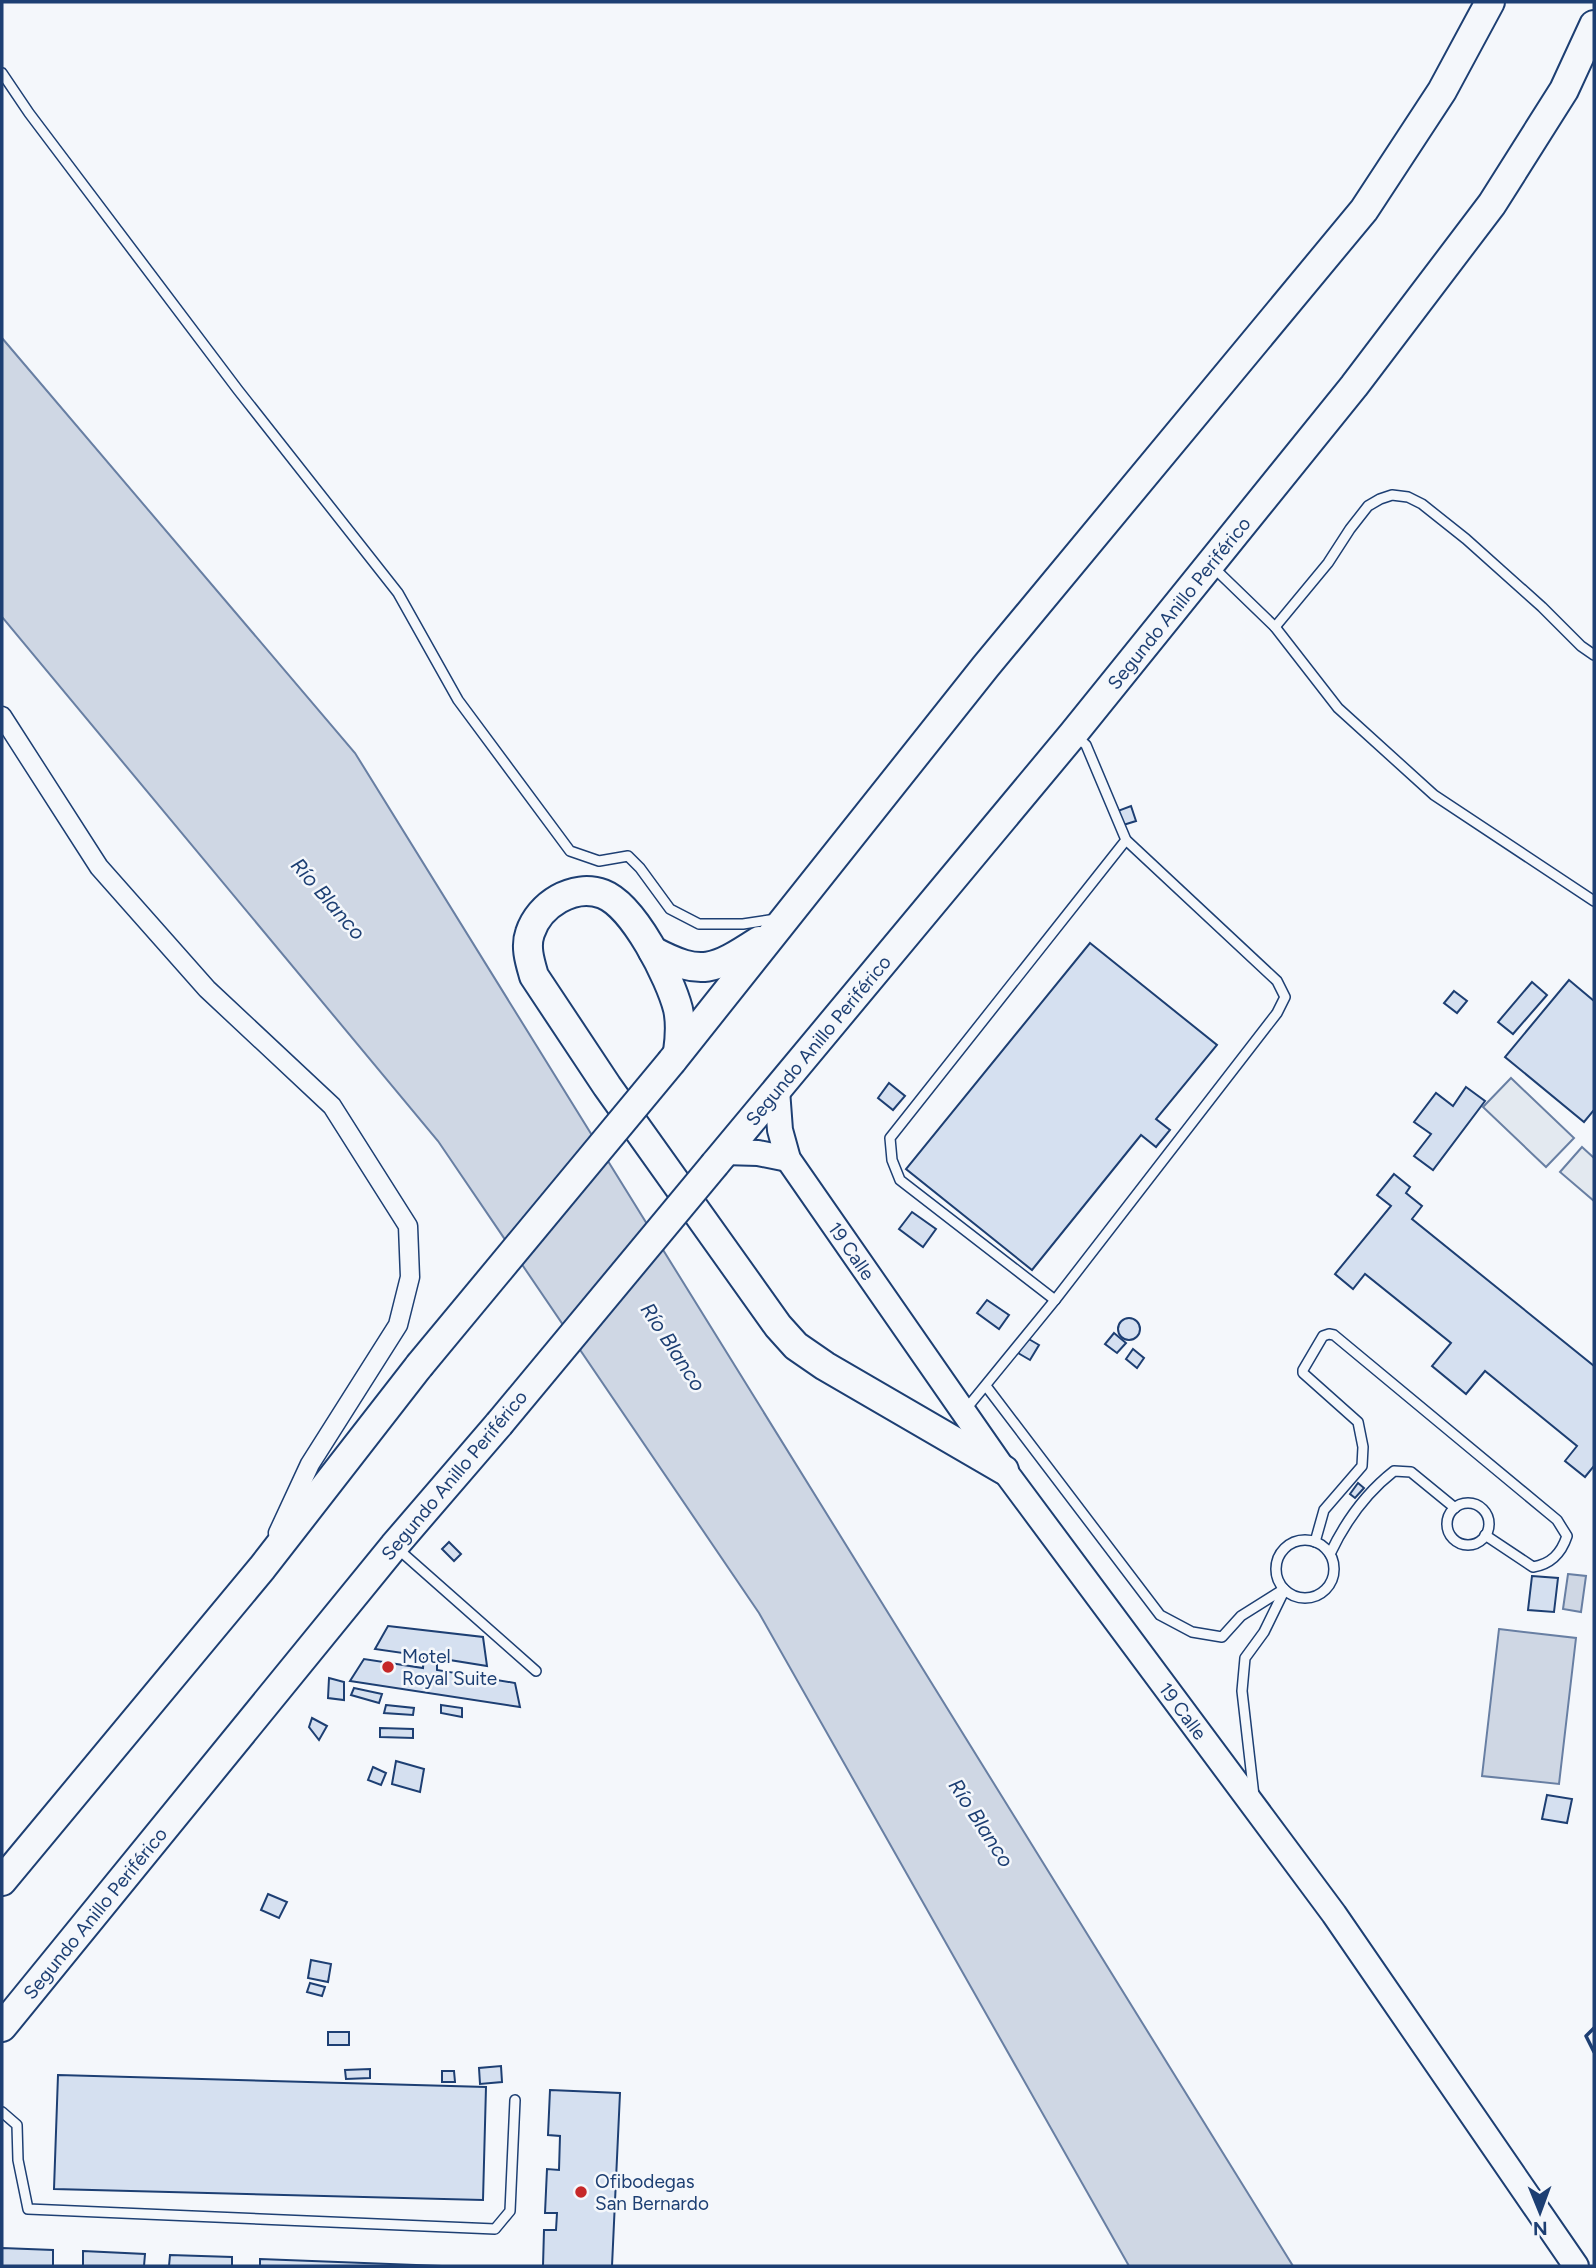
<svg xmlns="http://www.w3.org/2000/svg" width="1596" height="2268" font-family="Figtree,sans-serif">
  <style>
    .green { fill: #e3e9f0; stroke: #687fa3; stroke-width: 2 }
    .water { fill: #cfd7e4; stroke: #687fa3; stroke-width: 2 }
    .building { fill: #d5e0f0; stroke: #1d3f73; stroke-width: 2 }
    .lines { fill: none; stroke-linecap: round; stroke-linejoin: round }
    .lane-casing { stroke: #1d3f73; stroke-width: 12 }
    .street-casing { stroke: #1d3f73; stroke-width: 21 }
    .secondary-casing { stroke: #1d3f73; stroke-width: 28 }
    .primary-casing { stroke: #1d3f73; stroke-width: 32 }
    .lane { stroke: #f4f7fb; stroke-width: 9 }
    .street { stroke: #f4f7fb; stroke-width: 18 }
    .secondary { stroke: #f4f7fb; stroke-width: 24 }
    .primary { stroke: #f4f7fb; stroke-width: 28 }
    .primary-bridge-casing { stroke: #1d3f73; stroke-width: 32; stroke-linecap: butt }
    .primary-bridge { stroke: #f4f7fb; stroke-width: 28 }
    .wall { stroke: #1d3f73; stroke-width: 3.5 }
    .poi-dot { fill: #c62828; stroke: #f4f7fb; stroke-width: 2.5 }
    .labels { text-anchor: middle; stroke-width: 5; stroke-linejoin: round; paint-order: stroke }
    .street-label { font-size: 19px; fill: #1d3f73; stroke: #f4f7fb }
    .poi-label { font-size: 19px; fill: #1d3f73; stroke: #f4f7fb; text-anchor: start }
    .water-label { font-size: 21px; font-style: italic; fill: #1d3f73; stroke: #f4f7fb }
  </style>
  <rect width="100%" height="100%" fill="#f4f7fb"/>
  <g class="green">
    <polygon points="1511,1078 1574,1138 1546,1167 1483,1107"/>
    <polygon points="1582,1147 1594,1158 1594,1201 1560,1172"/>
  </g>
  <g class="water">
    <polygon points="2,338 355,753 1293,2266 1129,2266 759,1613 438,1141 2,617"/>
    <polygon points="1568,1574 1586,1576 1581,1612 1563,1609"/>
    <polygon points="1499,1629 1576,1638 1559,1784 1482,1776"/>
  </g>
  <g class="building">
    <polygon points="1131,806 1136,821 1120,826 1115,812"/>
    <polygon points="1090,943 1217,1045 1156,1119 1170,1130 1156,1147 1141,1135 1032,1270 906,1169"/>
    <polygon points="1569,980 1594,1001 1594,1110 1584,1122 1505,1057"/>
    <polygon points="1532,982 1547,995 1513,1034 1498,1022"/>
    <polygon points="1454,991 1467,1001 1457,1013 1444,1003"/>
    <polygon points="889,1083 905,1096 893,1110 878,1098"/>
    <polygon points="1466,1087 1485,1101 1433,1170 1414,1156 1431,1134 1414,1122 1436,1093 1453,1106"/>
    <polygon points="1394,1174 1410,1187 1406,1193 1422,1206 1412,1219 1594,1366 1594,1466 1585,1477 1565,1461 1577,1446 1485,1371 1466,1394 1432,1366 1451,1343 1365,1274 1353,1289 1335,1274 1391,1206 1377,1195"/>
    <polygon points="912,1212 936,1229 923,1247 899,1229"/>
    <polygon points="987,1300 1009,1315 999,1329 977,1313"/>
    <circle cx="1129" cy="1329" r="11"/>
    <polygon points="1114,1333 1126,1343 1117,1353 1105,1344"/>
    <polygon points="1027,1338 1039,1345 1030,1360 1018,1353"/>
    <polygon points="1133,1349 1144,1358 1137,1368 1126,1359"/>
    <polygon points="1358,1483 1364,1488 1355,1498 1350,1494"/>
    <polygon points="449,1542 461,1554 454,1561 442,1549"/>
    <polygon points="1532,1576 1558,1578 1554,1612 1528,1610"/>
    <polygon points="388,1626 483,1637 487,1666 437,1658 437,1670 515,1683 520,1707 350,1681 364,1659 423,1668 424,1656 375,1649"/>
    <polygon points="329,1678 344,1682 344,1700 328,1698"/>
    <polygon points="354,1688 382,1694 379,1703 351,1695"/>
    <polygon points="386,1705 414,1708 413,1715 384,1713"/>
    <polygon points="441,1705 462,1708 462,1717 441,1713"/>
    <polygon points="312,1718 327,1726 319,1740 309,1727"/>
    <polygon points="380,1728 413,1729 413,1738 380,1737"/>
    <polygon points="396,1761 424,1769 420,1792 392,1784"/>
    <polygon points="373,1767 386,1773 381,1785 368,1780"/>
    <polygon points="1547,1795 1572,1799 1567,1823 1542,1819"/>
    <polygon points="268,1894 287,1902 279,1918 261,1910"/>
    <polygon points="311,1960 331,1964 328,1982 308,1978"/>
    <polygon points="310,1983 325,1987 322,1996 307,1992"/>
    <rect x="328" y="2032" width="21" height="13"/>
    <polygon points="501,2066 502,2082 480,2084 479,2068"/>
    <polygon points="370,2069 370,2078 346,2079 345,2070"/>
    <polygon points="442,2071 454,2071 455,2082 442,2082"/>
    <polygon points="58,2075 486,2087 483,2200 54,2189"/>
    <polygon points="550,2090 620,2093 612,2266 543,2266 544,2230 556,2230 557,2213 545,2213 547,2169 559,2170 560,2136 548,2135"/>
    <polygon points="2,2248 53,2250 53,2266 2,2266"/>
    <polygon points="83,2251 145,2254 144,2266 83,2266"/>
    <polygon points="170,2255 232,2257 232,2266 169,2266"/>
    <polygon points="260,2259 442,2266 260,2266"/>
  </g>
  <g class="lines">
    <defs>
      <g id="lane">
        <polyline points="2,73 29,113 238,390 398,593 458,700 570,851 599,861 628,856 640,868 670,909 699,924 743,924 776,919"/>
        <polyline points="1213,567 1275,627 1338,708 1434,795 1594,901"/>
        <polyline points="1275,627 1328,563 1350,529 1368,506 1380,499 1392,495 1408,497 1422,504 1466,539 1542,607 1581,646 1594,655"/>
        <polyline points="1055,1300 900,1180 892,1160 890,1138 1126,840"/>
        <polyline points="986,1386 1160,1615 1192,1632 1222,1637 1241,1616 1284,1589"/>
        <polyline points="966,1409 1055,1300 1277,1013 1285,997 1277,981 1126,840 1086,745 1077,737"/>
        <circle cx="1468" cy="1524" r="21"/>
        <circle cx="1305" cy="1569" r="29"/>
        <path d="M1315 1542 1324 1510 1362 1466 1363 1447 1358 1422 1303 1373V1370L1323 1336 1329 1334 1334 1335 1557 1520 1567 1536C1561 1554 1551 1564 1533 1567L1485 1535"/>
        <polyline points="398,1549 536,1671"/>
        <path d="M1330 1554C1345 1522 1366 1493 1394 1471L1411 1472 1455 1508"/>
        <polyline points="1254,1796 1242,1691 1245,1658 1264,1632 1284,1591"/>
        <polyline points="2,2112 17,2125 18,2160 28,2209 495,2229 510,2211 515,2100"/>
      </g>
      <polyline id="street" points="2,716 99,867 207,989 332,1106 408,1226 410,1277 398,1325 310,1464 278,1533"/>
      <g id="secondary">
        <path id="s1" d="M777 1090 780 1130 788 1159 1004 1470 1334 1914 1576 2266"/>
        <polyline points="724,1152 758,1153 788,1159"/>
      </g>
      <g id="primary">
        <path d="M653 951C702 977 714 970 759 941"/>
        <path d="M678 1052C680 1038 681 1023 678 1009 670 978 634 906 603 894 573 883 539 905 530 933 525 947 530 962 534 976L607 1086 778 1326 796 1346 825 1366 1004 1470"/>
        <polyline points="672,1061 986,666 1364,210 1442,91 1490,2"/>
        <path id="s2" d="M715 1164 1073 734 1354 386 1492 204 1564 90 1594 25"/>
        <polyline points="2,1881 262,1568 419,1366"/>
        <path id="s3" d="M2 2027 394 1546 499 1424"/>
      </g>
    </defs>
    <use href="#lane" class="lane-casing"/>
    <use href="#street" class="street-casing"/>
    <use href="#secondary" class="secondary-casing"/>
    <use href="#primary" class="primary-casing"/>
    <use href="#lane" class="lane"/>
    <use href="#street" class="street"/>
    <use href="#secondary" class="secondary"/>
    <use href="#primary" class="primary"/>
    <defs>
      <g id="primary-bridge">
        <polyline points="419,1366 672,1061"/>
        <polyline points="499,1424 715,1164"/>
      </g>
    </defs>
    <use href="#primary-bridge" class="primary-bridge-casing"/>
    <use href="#primary-bridge" class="primary-bridge"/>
    <polyline class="wall" points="1594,2028 1586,2036 1594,2052"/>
  </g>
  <g class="poi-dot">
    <circle cx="388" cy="1667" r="7"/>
    <circle cx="581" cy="2192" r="7"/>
  </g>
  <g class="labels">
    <g class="street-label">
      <text dy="7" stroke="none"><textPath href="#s2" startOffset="728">Segundo Anillo Periférico</textPath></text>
      <text dy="7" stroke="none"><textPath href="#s2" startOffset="161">Segundo Anillo Periférico</textPath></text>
      <text dy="7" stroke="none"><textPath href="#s1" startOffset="182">19 Calle</textPath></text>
      <text transform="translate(454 1475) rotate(-50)" y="7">Segundo Anillo Periférico</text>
      <text dy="7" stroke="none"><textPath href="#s1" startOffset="749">19 Calle</textPath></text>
      <text dy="7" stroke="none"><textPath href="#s3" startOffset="147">Segundo Anillo Periférico</textPath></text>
    </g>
    <g class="poi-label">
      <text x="402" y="1663">Motel<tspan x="402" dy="22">Royal Suite</tspan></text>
      <text x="595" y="2188">Ofibodegas<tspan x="595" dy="22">San Bernardo</tspan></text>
    </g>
    <g class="water-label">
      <text transform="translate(328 899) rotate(49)" y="7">Río Blanco</text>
      <text transform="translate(673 1347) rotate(57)" y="7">Río Blanco</text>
      <text transform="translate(981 1823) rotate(57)" y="7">Río Blanco</text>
    </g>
  </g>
  <rect width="1596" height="2268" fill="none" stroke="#1d3f73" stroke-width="7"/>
  <g transform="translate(1540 2212) rotate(179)" stroke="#f4f7fb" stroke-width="5" paint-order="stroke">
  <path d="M0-5L12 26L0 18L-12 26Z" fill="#1d3f73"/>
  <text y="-10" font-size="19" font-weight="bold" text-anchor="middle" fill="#1d3f73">N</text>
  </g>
</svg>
